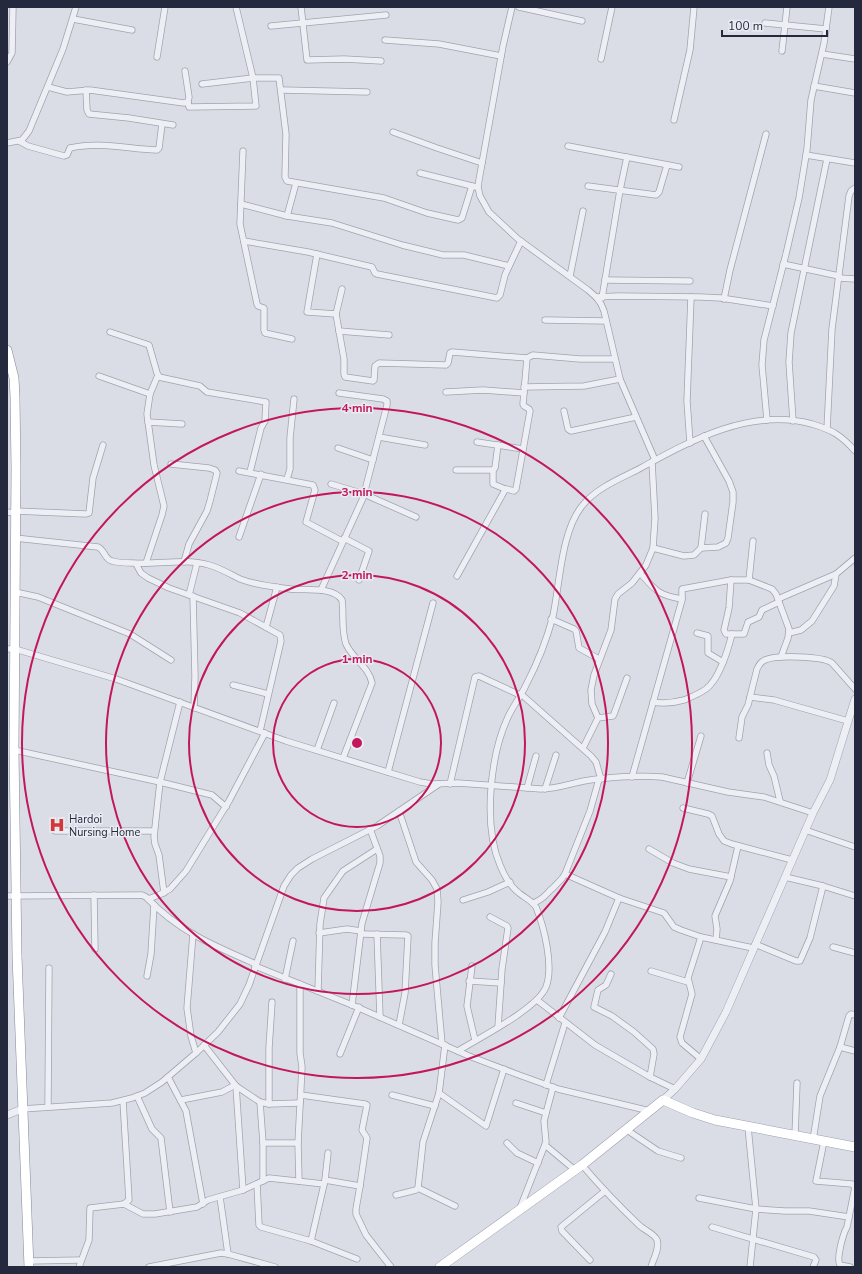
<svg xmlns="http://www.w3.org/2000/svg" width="862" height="1274" font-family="'Nunito Sans',sans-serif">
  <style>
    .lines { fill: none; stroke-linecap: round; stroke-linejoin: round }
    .minor-casing { stroke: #a0a3b0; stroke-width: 7 }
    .tertiary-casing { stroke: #a0a3b0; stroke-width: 8 }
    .primary-casing { stroke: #99a0b2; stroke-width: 10 }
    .trunk-casing { stroke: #81889d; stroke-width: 10 }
    .minor { stroke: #edeff4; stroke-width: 5.5 }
    .tertiary { stroke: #edeff4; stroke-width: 7 }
    .primary { stroke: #fff; stroke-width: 9 }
    .trunk { stroke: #fff; stroke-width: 9 }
    .ring { fill: none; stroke: #c2185b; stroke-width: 2 }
    .labels { text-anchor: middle; stroke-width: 3; stroke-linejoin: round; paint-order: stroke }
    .poi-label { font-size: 11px; fill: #24293d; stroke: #eaecf4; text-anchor: start }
    .centre { fill: #c2185b; stroke: #eaecf4; stroke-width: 2 }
    .ring-label { font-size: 12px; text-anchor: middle; font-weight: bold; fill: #c2185b; stroke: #eaecf4; stroke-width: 3; stroke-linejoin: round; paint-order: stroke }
  </style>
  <rect width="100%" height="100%" fill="#dbdde6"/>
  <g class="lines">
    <defs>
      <g id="minor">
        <polyline points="301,7 307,60 344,59 381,61"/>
        <polyline points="512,7 503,46 479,180 478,187 480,196 489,212 518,239 588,290 596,297 601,304 604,311 620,379 655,460"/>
        <polyline points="519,7 582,21"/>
        <polyline points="73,19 132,30"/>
        <polyline points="765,23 826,29"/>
        <polyline points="271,26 386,15"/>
        <polyline points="385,40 439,44 501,56"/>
        <polyline points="782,51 787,7"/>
        <polyline points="822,54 855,59"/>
        <polyline points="157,57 165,7"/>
        <polyline points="601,59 612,7"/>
        <polyline points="7,62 12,53 13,7"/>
        <polyline points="202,84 253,78 279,78 286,134 285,177 287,181 384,198 427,213 458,220 462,218 472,186"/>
        <polyline points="814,86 855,93"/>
        <polyline points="48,87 67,92 90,90 184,103 188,102 189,97 185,71"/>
        <polyline points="86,90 87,110 89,114 129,118 173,125"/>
        <polyline points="282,90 367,92"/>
        <polyline points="188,102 189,107 256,106 253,78 236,7"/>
        <polyline points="674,120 690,50 694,7"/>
        <polyline points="393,132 437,148 482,163"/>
        <path d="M19 141 28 146 64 156 67 155 70 148C98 141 129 149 157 150L159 148 162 124"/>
        <polyline points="7,143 22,140 29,131 63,49 76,7"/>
        <polyline points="568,146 679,167"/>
        <polyline points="243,151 240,224 257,304 258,306 264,308 264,330 265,333 292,339"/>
        <polyline points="806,155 855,163"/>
        <polyline points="420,173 476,187"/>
        <polyline points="588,186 656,195 659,192 667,165"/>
        <polyline points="241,204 287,216 332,223 402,245 443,255 464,255 509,266"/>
        <polyline points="287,216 296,183"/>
        <polyline points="244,241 308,252 372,267 375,273 377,274 497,298 500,295 505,275 521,241"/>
        <polyline points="317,254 307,312 336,314 342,289"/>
        <polyline points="783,264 839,276"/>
        <polyline points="570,276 583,211"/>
        <polyline points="839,278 855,279"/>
        <polyline points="605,280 690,281"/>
        <polyline points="596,297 618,296 701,297 721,298 773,306"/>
        <polyline points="602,298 620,190 627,157"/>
        <polyline points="724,299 730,270 766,134"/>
        <polyline points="336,314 344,359 344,374 345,377 373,381 374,380 375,366 379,363 446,365 448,363 450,353 452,352 527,358"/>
        <polyline points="545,320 606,321"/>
        <polyline points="339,331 389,335"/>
        <polyline points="110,332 149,345 157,373 159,377 200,386 207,392 266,402 265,421 261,428 250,472"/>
        <polyline points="99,376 150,394"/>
        <polyline points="524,387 584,386 620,379"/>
        <polyline points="446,392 483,390 524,393"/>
        <polyline points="564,411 568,429 571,431 636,417"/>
        <polyline points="767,420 762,365 764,340 786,254 799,198 807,149 811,100 824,43 829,7"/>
        <polyline points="793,421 789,362 791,333 827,159"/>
        <polyline points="148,422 182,424"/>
        <polyline points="827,429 832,329 849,196 851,191 855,188"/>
        <polyline points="379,437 425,445"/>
        <polyline points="477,442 523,449"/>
        <polyline points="690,443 687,401 691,297"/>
        <polyline points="338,448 373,460"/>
        <polyline points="171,464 209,468 215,470 217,473 210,501 207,511 189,544 184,562"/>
        <polyline points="456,470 493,470 495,468 498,445"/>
        <polyline points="493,470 493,484 505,489"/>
        <polyline points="239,471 313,485 315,490 306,522 342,541"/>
        <polyline points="287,479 290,469 290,438 294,399"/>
        <polyline points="331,484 364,494 416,517"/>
        <polyline points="15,511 86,514 89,513 93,478 103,445"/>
        <polyline points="7,512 15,513"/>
        <polyline points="239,537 261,474"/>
        <path d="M15 538 98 547C105 550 104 559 112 561 119 563 126 563 133 563 158 565 184 558 209 565 220 568 230 574 240 579 255 585 274 587 290 589 305 591 333 586 342 600 344 614 341 630 346 644 352 658 369 667 372 683L343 758"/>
        <polyline points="344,538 369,551 359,580"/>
        <polyline points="653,548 684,556 694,555 701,548 705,514"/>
        <polyline points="701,548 718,547 726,543 728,538 733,502 733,492 729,481 704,436"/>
        <polyline points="146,563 162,515 164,506 154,465 147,414 150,394 158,375"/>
        <polyline points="136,564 141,573 148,578 169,588 240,613 280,635 281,641 260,731"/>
        <path d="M640 573C656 591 658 595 682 599"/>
        <polyline points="457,576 505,490 507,489 514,491 516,489 530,411 529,409 524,406 523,404 527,358 533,355 580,359 615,359"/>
        <polyline points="731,580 729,608 724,630 726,634 744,634 748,622 759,617 762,610 779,602"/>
        <polyline points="749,580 753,541"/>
        <polyline points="321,590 363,498 387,405 387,401 383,399 339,393"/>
        <polyline points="15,592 38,597 130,634 171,660"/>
        <polyline points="189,595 197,563"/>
        <polyline points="193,596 195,676 194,708"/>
        <polyline points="778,599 836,574 855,558"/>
        <polyline points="551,619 574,629 576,631 579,648 599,659"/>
        <polyline points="266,627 277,587"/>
        <polyline points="697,633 708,636 708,653 723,662"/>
        <polyline points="789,633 801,630 812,621 834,586 836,574"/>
        <path d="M7 649H15L116 679 286 741 420 782 432 784 458 783 541 789C556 789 569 784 584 781 607 777 639 775 662 777L728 792 764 797 813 813"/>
        <polyline points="233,685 268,694"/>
        <polyline points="521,694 591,756 596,762 601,779"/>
        <polyline points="750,697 774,700 848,721"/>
        <path d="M653 702C664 704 673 703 684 700 691 697 699 694 706 689 719 679 728 650 732 634"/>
        <polyline points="598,718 592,704 591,690 594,675 611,630 615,599 618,594 632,583 646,565 653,548 655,518 652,462"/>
        <path d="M739 738 742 717 748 705 757 669C759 665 761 661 765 660 776 655 823 656 832 663L855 689"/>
        <polyline points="583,748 598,718 613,716 614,714 627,678"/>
        <polyline points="14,750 160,782 212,795 226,807"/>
        <polyline points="317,750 334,703"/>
        <polyline points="767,753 769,765 774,776 780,801"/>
        <polyline points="388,772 433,603"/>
        <polyline points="632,777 682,600 682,589 731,580 749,580 772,589 776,594 789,629 788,638 781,657"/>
        <polyline points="687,783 701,736"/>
        <polyline points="450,784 475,677 479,676 520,695"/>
        <polyline points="527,788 536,756"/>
        <polyline points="545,789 556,755"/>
        <polyline points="683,808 708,814 712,816 719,834 724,841 732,844 792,860"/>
        <polyline points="399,811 416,862 432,880 437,889 438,902 435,943 435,965 442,1044"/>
        <polyline points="805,830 855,847"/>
        <polyline points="55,831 154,831"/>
        <polyline points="649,849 673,863 689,869 731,877"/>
        <polyline points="565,874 619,898 664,913 674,927 681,930 701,937 753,948"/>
        <polyline points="785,877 823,886 855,896"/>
        <polyline points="164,893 159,855 155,844 154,837 160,782 180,702"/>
        <polyline points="94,895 95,949"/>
        <path d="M7 896 142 895 146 897C178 931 214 946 256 964"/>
        <polyline points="148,899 159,895 170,889 186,871 229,801 265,733"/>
        <polyline points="463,900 488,892 510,882"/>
        <path d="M533 903C546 898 544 895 554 887 558 882 562 880 565 874L590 811 599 779"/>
        <polyline points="490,917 507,926 508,928 502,969 498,1027"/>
        <polyline points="319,933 347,929 361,931"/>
        <polyline points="193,934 187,1008 191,1036 196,1053"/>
        <polyline points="361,934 406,935 408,936 405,993 399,1025"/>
        <polyline points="377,934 380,1017"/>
        <polyline points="701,937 688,978 692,994 680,1037 682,1043 701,1059"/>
        <polyline points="716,940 717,929 715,916 730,881 738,846"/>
        <polyline points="755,944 796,961 800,961 810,938 823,886"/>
        <polyline points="833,947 855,953"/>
        <polyline points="255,966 352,1005 469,1056 519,1075 558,1089 650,1111"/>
        <polyline points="472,966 467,1006 475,1040"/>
        <polyline points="651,971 688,982"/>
        <polyline points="611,974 606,985 598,990 594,1007 612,1016 634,1032 653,1049 654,1054 650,1077"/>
        <polyline points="147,976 151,954 154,905"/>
        <polyline points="285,979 293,941"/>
        <polyline points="469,981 501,983"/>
        <polyline points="318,991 320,924 324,898 343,871 377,849"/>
        <polyline points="537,1000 595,1045 650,1077 675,1089"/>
        <polyline points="352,1005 362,923 380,863 380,856 370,829"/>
        <polyline points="559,1018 605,932 619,898"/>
        <polyline points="204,1045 236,1086 260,1102 269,1104 300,1103"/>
        <polyline points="840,1047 855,1051"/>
        <path d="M458 1051C479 1038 537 1009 546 987 554 966 544 927 536 907 531 900 525 898 519 893 511 887 504 875 500 865 483 825 490 756 508 717 513 706 521 696 526 685 537 664 547 639 553 616 560 583 561 532 582 506 595 489 619 479 637 470 690 441 750 407 812 424 832 430 841 435 855 451"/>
        <polyline points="340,1054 359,1007"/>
        <polyline points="168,1077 186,1111 203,1204"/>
        <polyline points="546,1085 565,1023"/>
        <polyline points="236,1086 243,1190"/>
        <polyline points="439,1093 486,1126 504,1069"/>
        <polyline points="301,1095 365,1104 367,1105 362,1130 367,1138 360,1186 356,1209 356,1214 366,1235 391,1267"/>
        <polyline points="392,1095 435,1106"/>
        <polyline points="137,1096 152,1129 161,1138 170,1212"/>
        <polyline points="181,1100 222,1092 235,1085"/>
        <polyline points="260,1102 263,1143 263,1181"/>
        <polyline points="516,1103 546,1113"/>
        <polyline points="269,1104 269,1048 272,1002"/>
        <polyline points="48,1106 49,968"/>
        <polyline points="22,1109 112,1103 132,1098 145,1093 162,1082 196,1053 218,1032 240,1004 249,985 284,886 291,875 298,868 312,859 377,826 439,784"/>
        <polyline points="748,1127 756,1209 750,1267"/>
        <polyline points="627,1130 658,1151 681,1158"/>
        <polyline points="795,1136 797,1083"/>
        <polyline points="813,1140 820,1096 840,1047 849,1016 851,1014 855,1015"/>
        <path d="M824 1141 816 1181 852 1184 855 1187 847 1227C843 1234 836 1259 840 1265L850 1267"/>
        <polyline points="263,1143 298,1143"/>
        <polyline points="507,1143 517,1153 538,1163"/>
        <polyline points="545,1145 575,1170"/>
        <path d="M582 1165C600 1186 619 1206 639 1225 644 1230 655 1234 657 1240 660 1248 653 1260 651 1267"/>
        <polyline points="325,1180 360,1186"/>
        <polyline points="299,1181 298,1143 302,1067 300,1053 300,984"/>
        <polyline points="257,1184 259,1225 261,1227 311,1241 357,1259"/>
        <polyline points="418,1188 455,1206"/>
        <polyline points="396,1195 416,1190 418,1188 423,1142 439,1093 445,1045"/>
        <polyline points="220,1197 228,1254"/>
        <polyline points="699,1198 756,1209 785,1211 809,1211 849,1217"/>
        <polyline points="124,1204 143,1214 155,1214 197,1207 208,1200 243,1190 269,1178 324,1184"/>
        <polyline points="520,1208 546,1142 544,1121 553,1087"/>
        <polyline points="712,1227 814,1257 816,1260 813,1267"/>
        <polyline points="311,1241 325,1180 328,1153"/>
        <polyline points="590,1260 562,1231 561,1227 605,1191"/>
        <polyline points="29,1261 81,1260"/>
        <polyline points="79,1267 89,1240 90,1208 124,1204 129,1200 123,1101"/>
        <polyline points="149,1267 221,1253 228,1254 275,1267"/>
      </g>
      <g id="tertiary">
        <polyline points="663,1100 675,1089 701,1059 726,1012 813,813 830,780 855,699"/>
        <polyline points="7,1115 22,1109"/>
      </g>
      <polyline id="primary" points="440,1267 582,1165 663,1100 693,1113 715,1120 855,1147"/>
      <polyline id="trunk" points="7,350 14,378 15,397 16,469 14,750 17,956 29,1267"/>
    </defs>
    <use href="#minor" class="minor-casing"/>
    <use href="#tertiary" class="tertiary-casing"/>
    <use href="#primary" class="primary-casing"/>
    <use href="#trunk" class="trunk-casing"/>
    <use href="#minor" class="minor"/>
    <use href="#tertiary" class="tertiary"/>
    <use href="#primary" class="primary"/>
    <use href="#trunk" class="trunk"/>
  </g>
  <g class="ring">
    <circle cx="357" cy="743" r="84"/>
    <circle cx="357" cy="743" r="168"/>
    <circle cx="357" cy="743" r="251"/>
    <circle cx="357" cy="743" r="335"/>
  </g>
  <defs>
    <symbol id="hospital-bare" viewBox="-9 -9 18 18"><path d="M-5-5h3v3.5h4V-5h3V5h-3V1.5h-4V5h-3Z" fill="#d43737" stroke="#eaecf4" stroke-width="2.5" paint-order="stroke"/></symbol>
  </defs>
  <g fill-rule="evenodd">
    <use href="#hospital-bare" x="46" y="814" width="22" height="22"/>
  </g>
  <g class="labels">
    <g class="poi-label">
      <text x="69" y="823">Hardoi<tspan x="69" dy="13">Nursing Home</tspan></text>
    </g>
  </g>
  <circle cx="357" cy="743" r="6" class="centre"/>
  <g class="ring-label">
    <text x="357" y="412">4 min</text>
    <text x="357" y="496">3 min</text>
    <text x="357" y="579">2 min</text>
    <text x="357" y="663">1 min</text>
  </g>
  <rect width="862" height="1274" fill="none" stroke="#24293d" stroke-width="16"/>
  <path d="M722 30v6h105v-6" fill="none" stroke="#24293d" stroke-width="2"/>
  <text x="728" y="30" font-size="12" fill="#24293d" stroke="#eaecf4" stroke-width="3" paint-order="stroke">100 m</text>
</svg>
